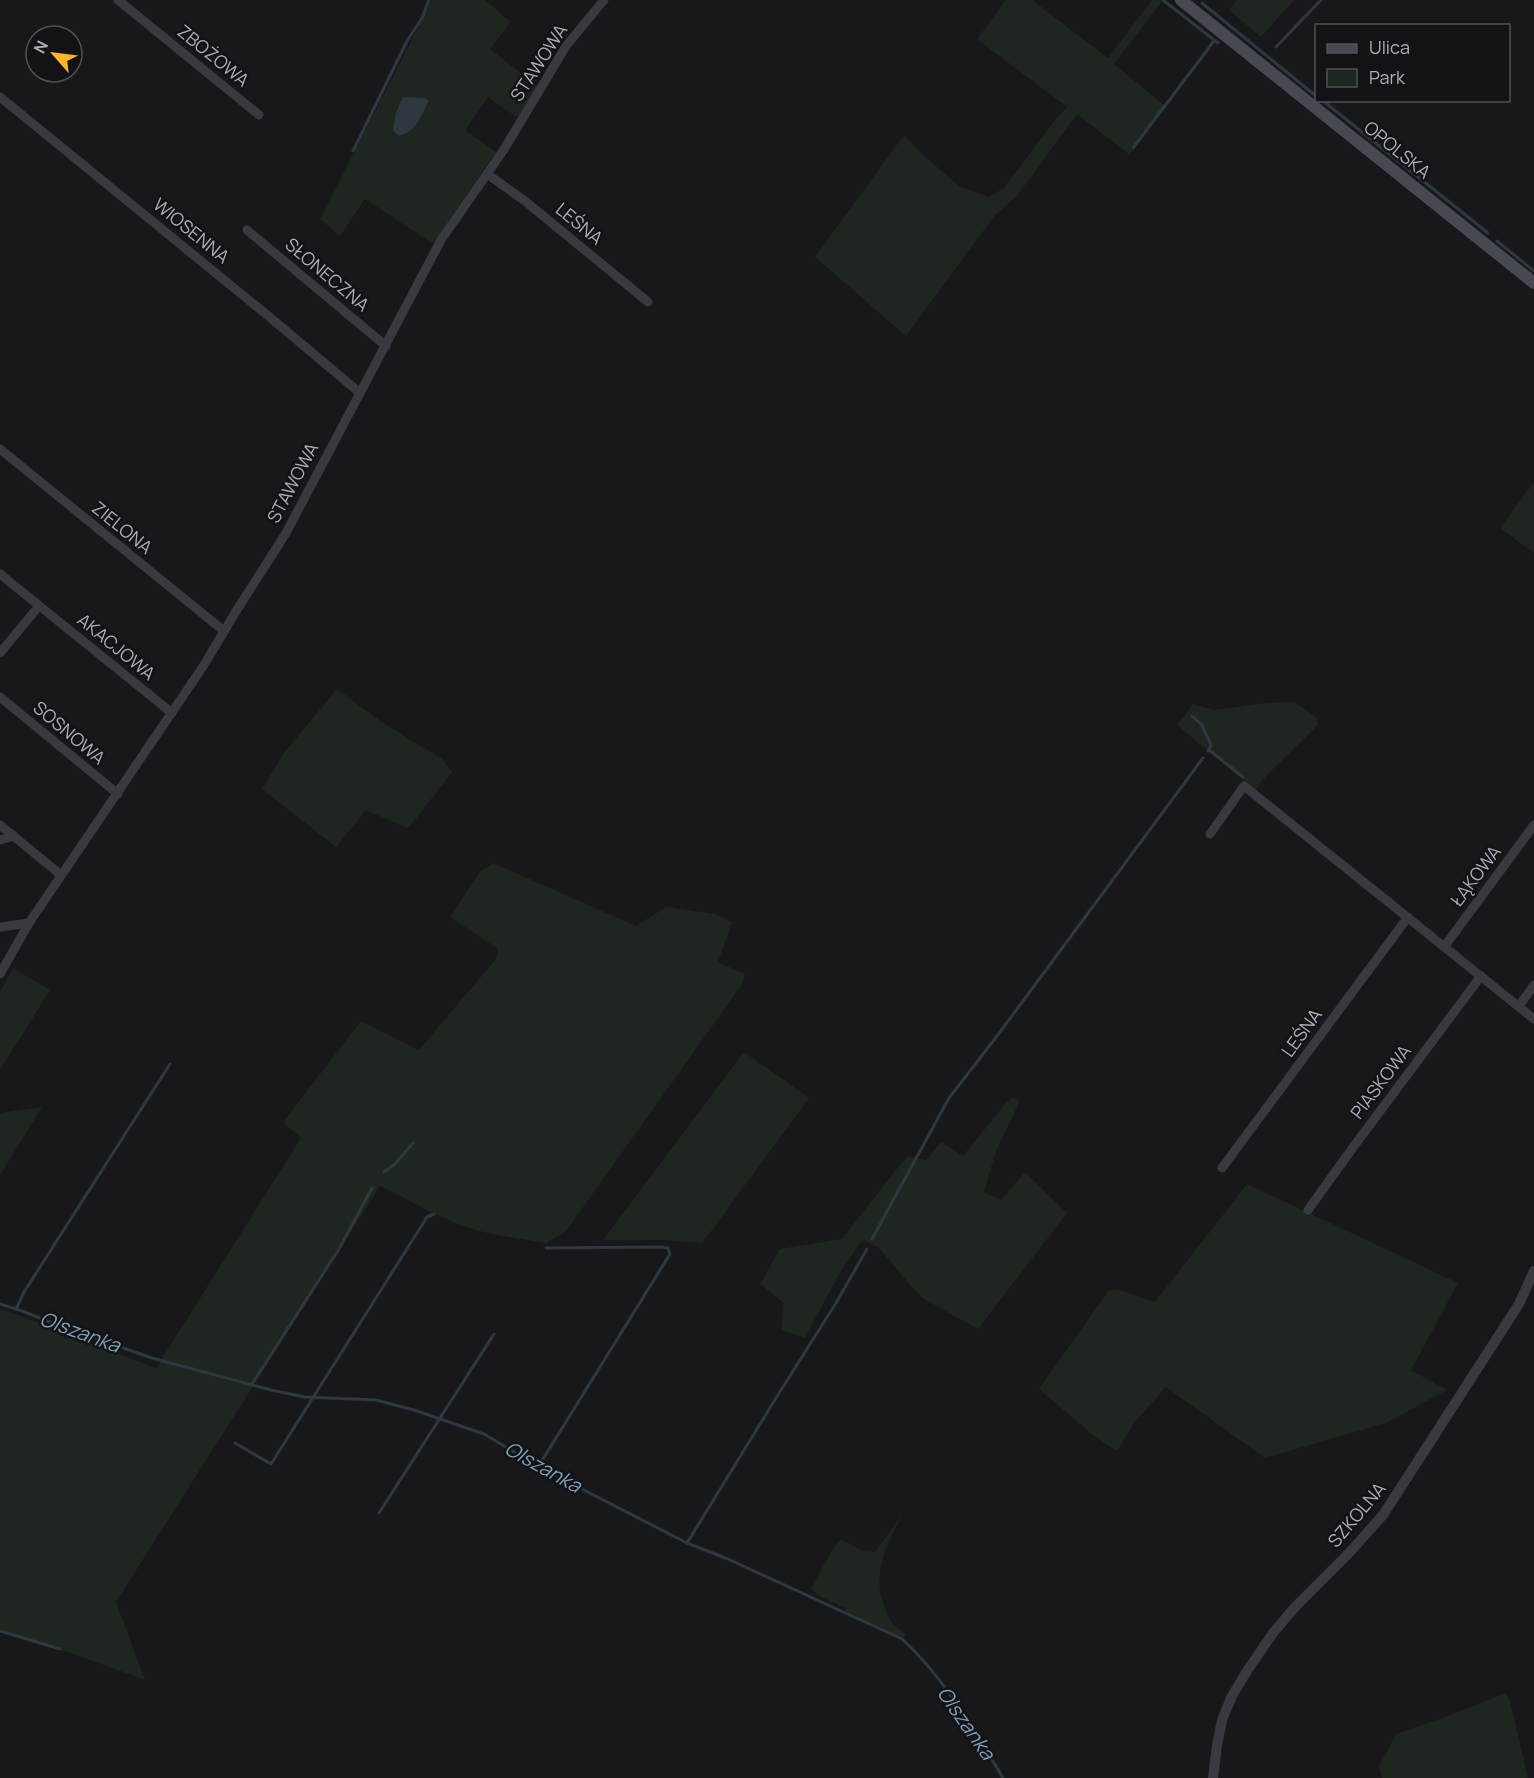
<svg xmlns="http://www.w3.org/2000/svg" width="1534" height="1778" font-family="Manrope,sans-serif">
  <style>
    .green { fill: #1e261f }
    .water { fill: #2d3840 }
    .lines { fill: none; stroke-linecap: round; stroke-linejoin: round }
    .stream { stroke: #2d3840; stroke-width: 3 }
    .minor { stroke: #393a40; stroke-width: 9 }
    .tertiary { stroke: #393a40; stroke-width: 10 }
    .secondary { stroke: #474950; stroke-width: 12 }
    .labels { text-anchor: middle; stroke-width: 5; stroke-linejoin: round; paint-order: stroke }
    .street-label { font-size: 18px; fill: #aaafbb; stroke: #131316 }
    .water-label { font-size: 20px; font-style: italic; fill: #7e9fb9; stroke: #131316 }
  </style>
  <rect width="100%" height="100%" fill="#18181b"/>
  <g class="green">
    <polygon points="432,0 485,0 511,22 490,49 537,86 518,118 488,97 465,130 496,152 433,244 365,199 340,236 320,219"/>
    <polygon points="1006,0 1032,0 1108,58 1152,0 1163,0 1114,64 1165,106 1129,154 1077,114 1017,196 995,215 906,336 815,257 904,135 921,153 959,186 989,197 1004,188 1055,120 1067,107 977,39"/>
    <polygon points="1237,0 1294,0 1261,37 1229,10"/>
    <polygon points="1534,482 1534,553 1500,528"/>
    <polygon points="337,689 383,723 442,759 452,772 414,821 407,828 366,810 336,847 262,789 284,753"/>
    <polygon points="1294,702 1316,717 1318,725 1266,776 1255,790 1177,725 1193,704 1213,710 1266,703"/>
    <path d="M493 863 636 926 666 907 715 914 732 922 718 962 745 974 743 983 566 1231 546 1243C519 1238 490 1236 464 1226 435 1216 408 1199 380 1186L116 1602 145 1680 60 1649 0 1631V1310L10 1312 156 1368 301 1138 283 1122 361 1021 419 1050 496 959 498 949 450 917 480 871Z"/>
    <polygon points="13,968 50,990 0,1070 0,992"/>
    <polygon points="744,1052 809,1098 712,1230 702,1243 664,1240 603,1240"/>
    <polygon points="1012,1098 1019,1100 1018,1105 996,1151 984,1192 1001,1200 1025,1172 1067,1213 978,1329 924,1299 912,1287 880,1249 864,1240 859,1244 838,1276 805,1338 781,1330 784,1303 760,1284 780,1249 842,1239 907,1156 926,1160 941,1142 963,1156 1005,1104"/>
    <polygon points="42,1107 0,1175 0,1113"/>
    <polygon points="1247,1184 1458,1283 1411,1370 1447,1390 1386,1423 1265,1458 1166,1387 1135,1422 1117,1451 1093,1435 1039,1389 1109,1290 1117,1289 1155,1302"/>
    <path d="M902 1515C886 1547 870 1574 886 1610 887 1614 889 1619 892 1623 896 1627 902 1631 906 1635L902 1639 844 1612 846 1608 823 1598 811 1589 831 1552 841 1539 862 1551 875 1552Z"/>
    <polygon points="1506,1693 1510,1701 1528,1778 1382,1778 1379,1766 1396,1734 1440,1719"/>
  </g>
  <path class="water" d="M403 97 424 98 429 101C420 116 419 130 399 136L393 130 396 113Z"/>
  <g class="lines">
    <g class="stream">
      <polyline points="1163,0 1218,43"/>
      <polyline points="1202,3 1316,96"/>
      <polyline points="1276,47 1321,0"/>
      <polyline points="1322,100 1488,233"/>
      <polyline points="1133,148 1214,41"/>
      <polyline points="353,151 407,41 422,18 429,0"/>
      <polyline points="1497,241 1534,271"/>
      <polyline points="1192,716 1202,725 1211,745 1208,751"/>
      <polyline points="1209,750 1243,777"/>
      <polyline points="384,1172 395,1164 413,1143"/>
      <polyline points="872,1239 949,1098 997,1036 1203,758"/>
      <path d="M0 1304 25 1312 57 1325 152 1358 271 1390 305 1397 376 1400 414 1410 484 1434 541 1468 687 1543 728 1559 902 1639C944 1677 974 1730 1003 1778"/>
      <polyline points="16,1309 24,1292 170,1064"/>
      <polyline points="252,1384 339,1249 372,1188"/>
      <polyline points="235,1443 271,1464 422,1225 427,1217 434,1214"/>
      <polyline points="538,1467 670,1254 668,1248 661,1247 546,1248"/>
      <polyline points="379,1513 494,1334"/>
      <polyline points="687,1543 776,1398 836,1303 867,1249"/>
      <polyline points="0,1631 60,1649"/>
    </g>
    <g class="minor">
      <polyline points="118,0 259,115"/>
      <polyline points="0,97 272,319 360,393"/>
      <polyline points="487,174 525,201 648,302"/>
      <polyline points="247,230 386,346"/>
      <polyline points="0,449 224,631"/>
      <polyline points="0,574 172,713"/>
      <polyline points="0,653 39,606"/>
      <polyline points="0,697 118,794"/>
      <polyline points="0,825 61,875"/>
      <polyline points="1210,834 1244,786 1534,1019"/>
      <polyline points="0,840 14,836"/>
      <polyline points="0,927 29,923"/>
      <polyline points="1444,947 1534,825"/>
      <polyline points="0,974 29,923 204,665 235,613 286,533 441,240 503,151 566,46 604,0"/>
      <polyline points="1519,1006 1534,985"/>
      <polyline points="1222,1168 1408,917"/>
      <polyline points="1308,1210 1354,1146 1481,976"/>
    </g>
    <polyline class="tertiary" points="1213,1778 1217,1745 1222,1720 1232,1696 1247,1671 1273,1633 1295,1607 1349,1553 1383,1515 1519,1304 1534,1271"/>
    <polyline class="secondary" points="1181,0 1534,283"/>
  </g>
  <g class="labels">
    <g class="street-label">
      <text transform="translate(213 56) rotate(39)" y="6">ZBOŻOWA</text>
      <text transform="translate(539 63) rotate(-57)" y="6">STAWOWA</text>
      <text transform="translate(1397 150) rotate(39)" y="6">OPOLSKA</text>
      <text transform="translate(579 224) rotate(39)" y="6">LEŚNA</text>
      <text transform="translate(191 231) rotate(39)" y="6">WIOSENNA</text>
      <text transform="translate(327 275) rotate(40)" y="6">SŁONECZNA</text>
      <text transform="translate(293 483) rotate(-62)" y="6">STAWOWA</text>
      <text transform="translate(122 528) rotate(39)" y="6">ZIELONA</text>
      <text transform="translate(116 647) rotate(39)" y="6">AKACJOWA</text>
      <text transform="translate(69 733) rotate(40)" y="6">SOSNOWA</text>
      <text transform="translate(1476 876) rotate(-53)" y="6">ŁĄKOWA</text>
      <text transform="translate(1302 1033) rotate(-54)" y="6">LEŚNA</text>
      <text transform="translate(1381 1082) rotate(-53)" y="6">PIASKOWA</text>
      <text transform="translate(1357 1515) rotate(-50)" y="6">SZKOLNA</text>
    </g>
    <g class="water-label">
      <text transform="translate(80 1332) rotate(20)" y="7">Olszanka</text>
      <text transform="translate(543 1467) rotate(29)" y="7">Olszanka</text>
      <text transform="translate(966 1723) rotate(55)" y="7">Olszanka</text>
    </g>
  </g>
  <rect x="1315" y="24" width="195" height="78" fill="#131316" stroke="#4f5158" stroke-width="1.5"/>
  <rect x="1327" y="44" width="30" height="9" fill="#474950" stroke="#4f5158" stroke-width="1.5"/>
  <text x="1369" y="54" font-size="18" fill="#aaafbb">Ulica</text>
  <rect x="1327" y="69" width="30" height="18" fill="#1e261f" stroke="#4f5158" stroke-width="1.5"/>
  <text x="1369" y="84" font-size="18" fill="#aaafbb">Park</text>
  <g transform="translate(54 54) rotate(298)"><circle r="28" fill="#131316" stroke="#4f5158" stroke-width="1.5"/>
  <path d="M0-4.5L10 22L0 15L-10 22Z" fill="#ffb42c"/>
  <text y="-9" font-size="16" font-weight="bold" text-anchor="middle" fill="#aaafbb">N</text>
  </g>
</svg>
